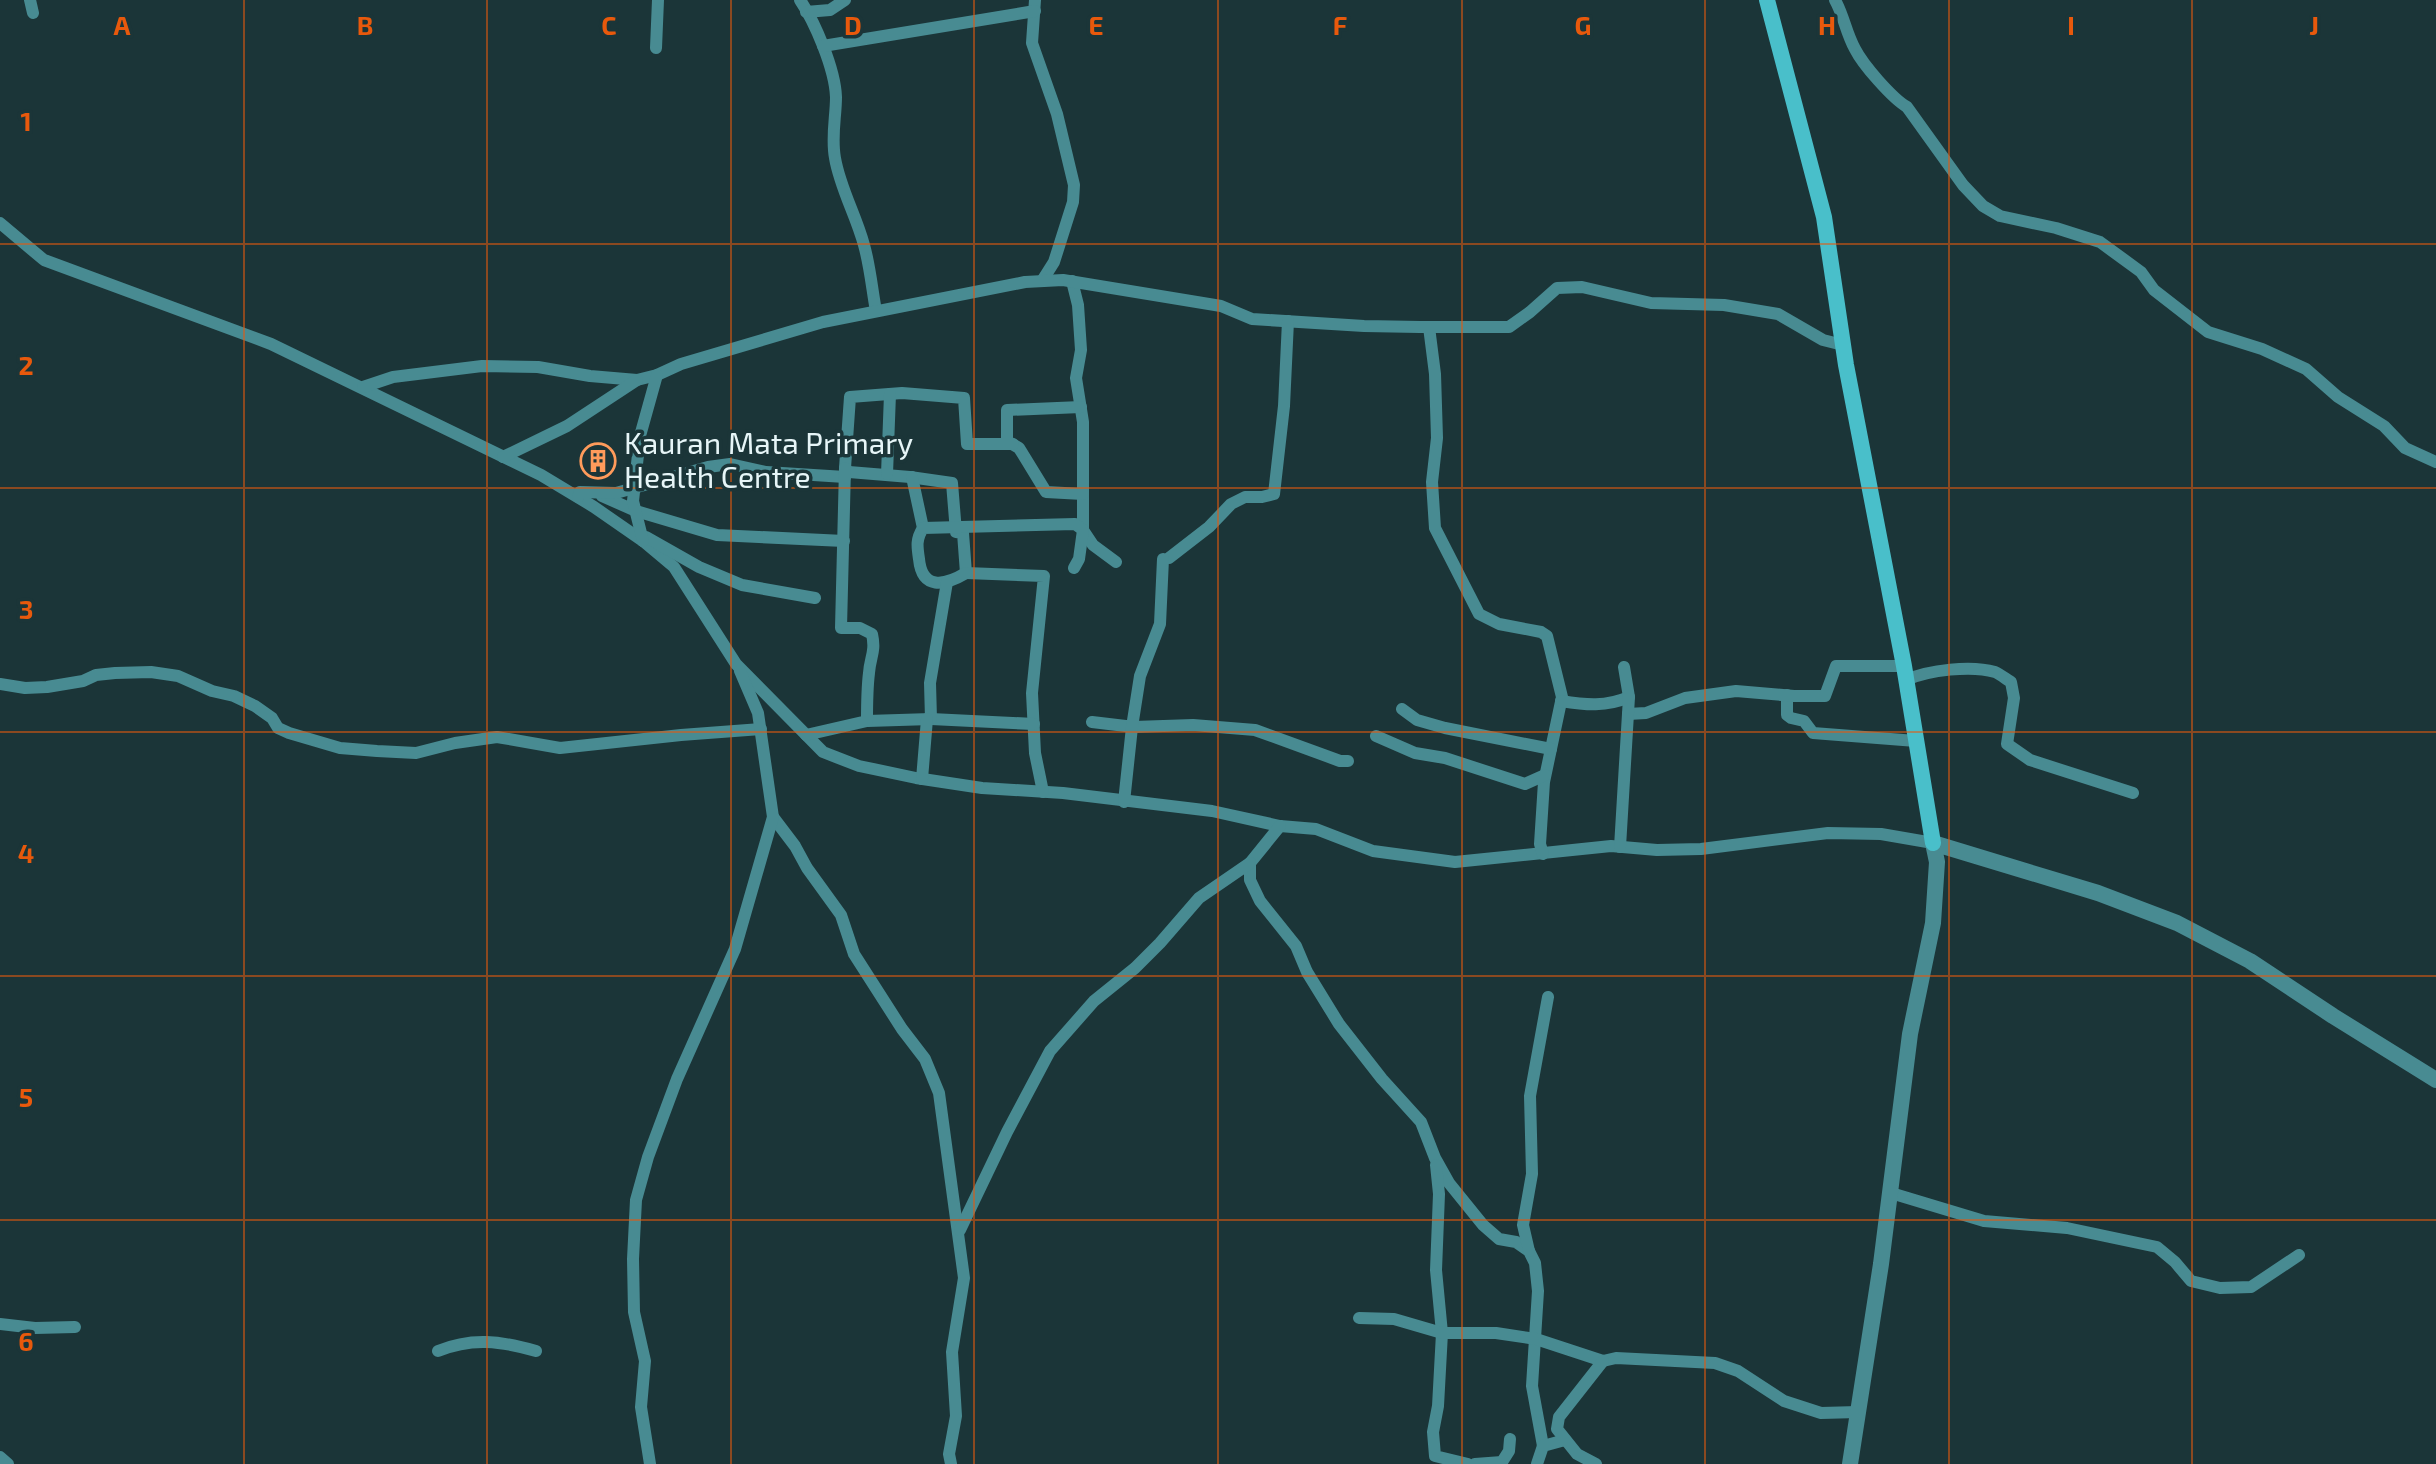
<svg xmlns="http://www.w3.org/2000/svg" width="2436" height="1464" font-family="'Exo 2',sans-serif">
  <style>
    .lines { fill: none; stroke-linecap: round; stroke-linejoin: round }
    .minor { stroke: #488b92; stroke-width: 12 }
    .tertiary { stroke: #488b92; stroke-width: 16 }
    .secondary { stroke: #49bfca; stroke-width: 16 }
    .grid { fill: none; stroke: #e8590c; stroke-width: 2; stroke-opacity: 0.55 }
    .labels { text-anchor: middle; stroke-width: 7; stroke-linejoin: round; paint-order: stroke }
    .poi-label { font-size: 30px; fill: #e6f5f7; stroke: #1b3538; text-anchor: start }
    .grid-label { font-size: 26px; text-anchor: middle; font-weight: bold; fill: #e8590c; stroke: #1b3538; stroke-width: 7; stroke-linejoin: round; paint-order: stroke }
  </style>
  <rect width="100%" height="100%" fill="#1b3538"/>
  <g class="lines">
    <g class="minor">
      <polyline points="30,0 33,13"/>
      <path d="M800 0C815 22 835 69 836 97 836 117 831 137 835 158 840 188 856 215 864 245 870 266 872 289 876 311"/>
      <polyline points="1035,0 1032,43 1057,114 1074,185 1073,202 1054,262 1042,281"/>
      <path d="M1835 0C1844 16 1846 33 1855 49 1863 65 1892 98 1907 107L1963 185 1983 206 2000 216 2056 228 2100 242 2141 272 2154 290 2208 332 2262 349 2306 369 2338 397 2384 426 2405 448 2436 462"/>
      <polyline points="806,12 830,10 845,0"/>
      <polyline points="823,46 1035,11"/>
      <polyline points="656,48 658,0"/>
      <polyline points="0,223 44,260 271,344 541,475 594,507 643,541 674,567 736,664 823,752 859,766 916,778 982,788 1063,793 1212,811 1280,826 1316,829 1373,851 1455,862 1611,846 1657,850 1701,849 1828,833 1881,834 1933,843"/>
      <polyline points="1072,281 1078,305 1081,350 1076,378 1083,422 1083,530 1093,545 1116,562"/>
      <polyline points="1429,327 1435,374 1437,438 1432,482 1435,528 1479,614 1499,624 1541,632 1547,636 1562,697 1544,782 1540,844 1543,854"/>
      <polyline points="363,387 393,377 482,366 538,367 590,376 637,380 657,375 681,364 823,322 1025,282 1063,280 1221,306 1252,319 1364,326 1420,327 1509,327 1530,312 1557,288 1582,287 1651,303 1724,305 1778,314 1823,340 1843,345"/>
      <polyline points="1081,407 1007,410 1007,441 1019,448 1046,492 1083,494"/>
      <polyline points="1013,444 967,444 964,398 902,393 850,397 845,468 849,472 910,477 952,483 956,532 963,533 966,573 1044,576 1032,693 1035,753 1043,792"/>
      <polyline points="503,457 567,426 637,380"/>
      <polyline points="887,474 890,394"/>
      <polyline points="912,477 923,528"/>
      <polyline points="602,496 636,511 717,535 844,541"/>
      <polyline points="578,497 580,492 616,493 708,467 730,464 766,472 845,477"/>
      <polyline points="646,537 699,567 742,585 815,598"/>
      <polyline points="643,541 633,501 640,436 657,375"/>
      <polyline points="1169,558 1209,527 1231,504 1245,497 1262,497 1274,494 1284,406 1288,321"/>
      <path d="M966 573C944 586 922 590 919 559 917 546 916 539 923 528L1075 524 1083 530 1079 559 1074 568"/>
      <path d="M1906 680C1929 670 1971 665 1995 672 2000 674 2006 679 2011 682L2014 698 2007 744 2030 760 2133 793"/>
      <polyline points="0,684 25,688 47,687 83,681 96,675 115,673 151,672 178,676 212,691 234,696 255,706 272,718 278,728 289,733 340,748 377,751 416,753 455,743 497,737 560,748 681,735 761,729"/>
      <polyline points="1787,695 1787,715 1791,718 1804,721 1813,733 1916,741"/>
      <path d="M1561 701C1586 705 1606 707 1629 697"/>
      <polyline points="1402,709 1417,720 1445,728 1551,749"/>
      <polyline points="1628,714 1646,713 1685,698 1736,691 1794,696 1825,696 1836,666 1904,666"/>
      <polyline points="931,719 1034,724"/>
      <polyline points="867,721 931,719 930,683 947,582"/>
      <polyline points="1092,722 1134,727 1193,725 1255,730 1340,761 1348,761"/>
      <path d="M806 735 867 721C867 705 867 689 869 673 870 657 876 652 872 634L860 628H841L845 468"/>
      <polyline points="1376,736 1415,753 1445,758 1525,784 1545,775"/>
      <polyline points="922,779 927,719"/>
      <polyline points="1124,802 1132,727 1140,676 1160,624 1163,559"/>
      <polyline points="773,817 795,846 807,868 841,915 854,954 902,1029 925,1059 939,1093 964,1278 952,1352 956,1416 949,1454 951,1464"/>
      <polyline points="1280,826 1250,863 1250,880 1260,901 1296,946 1307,972 1339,1024 1382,1079 1421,1122 1435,1158 1449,1183 1483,1225 1499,1239 1516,1242 1529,1251 1535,1263 1538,1291 1532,1386 1543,1446"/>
      <polyline points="1620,847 1629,697 1624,667"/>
      <polyline points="1436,1165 1439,1194 1436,1270 1442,1333 1438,1406 1433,1432 1435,1456 1468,1464"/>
      <polyline points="1891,1193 1984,1221 2067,1228 2157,1247 2175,1262 2191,1281 2220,1288 2251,1287 2299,1255"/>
      <polyline points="960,1230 1007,1132 1050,1051 1094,1001 1135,968 1160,943 1199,898 1250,863"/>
      <polyline points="1529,1251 1523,1225 1532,1174 1530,1096 1548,997"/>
      <polyline points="1359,1318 1394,1319 1442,1333 1496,1333 1536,1339 1603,1361 1616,1358 1715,1363 1738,1371 1784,1401 1821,1413 1858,1412"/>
      <polyline points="0,1324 35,1328 75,1327"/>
      <path d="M438 1351C472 1337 501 1341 536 1351"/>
      <polyline points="0,1457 8,1464"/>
      <polyline points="650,1464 641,1407 645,1361 634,1312 633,1259 636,1200 648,1157 677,1079 735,949 773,817 758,713 740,671"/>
      <polyline points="1475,1464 1502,1462 1509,1451 1510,1439"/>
      <polyline points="1537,1464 1543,1446 1565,1440"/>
      <polyline points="1596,1464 1577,1454 1557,1429 1559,1417 1603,1361"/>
    </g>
    <polyline class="tertiary" points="1850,1464 1881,1264 1910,1034 1933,923 1937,862 1933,843 2098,893 2177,923 2250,961 2333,1016 2436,1080"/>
    <polyline class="secondary" points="1767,0 1824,217 1846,365 1904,666 1933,843"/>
  </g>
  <path class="grid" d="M244 0V1464M487 0V1464M731 0V1464M974 0V1464M1218 0V1464M1462 0V1464M1705 0V1464M1949 0V1464M2192 0V1464M0 244H2436M0 488H2436M0 732H2436M0 976H2436M0 1220H2436"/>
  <defs>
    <symbol id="building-ring" viewBox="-11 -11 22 22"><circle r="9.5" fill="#1b3538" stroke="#ff9b5b" stroke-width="1.5"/><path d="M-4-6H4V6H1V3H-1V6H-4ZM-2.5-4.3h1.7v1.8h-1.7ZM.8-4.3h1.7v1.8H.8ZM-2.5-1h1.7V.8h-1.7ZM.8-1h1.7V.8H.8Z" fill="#ff9b5b"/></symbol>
  </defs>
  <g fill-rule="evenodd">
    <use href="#building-ring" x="578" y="441" width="40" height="40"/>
  </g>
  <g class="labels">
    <g class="poi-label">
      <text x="624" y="454">Kauran Mata Primary<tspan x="624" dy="34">Health Centre</tspan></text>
    </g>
  </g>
  <g class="grid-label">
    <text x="122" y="35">A</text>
    <text x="365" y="35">B</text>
    <text x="609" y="35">C</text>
    <text x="853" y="35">D</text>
    <text x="1096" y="35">E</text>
    <text x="1340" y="35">F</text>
    <text x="1583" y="35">G</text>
    <text x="1827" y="35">H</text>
    <text x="2071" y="35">I</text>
    <text x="2314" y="35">J</text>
    <text x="26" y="131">1</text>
    <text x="26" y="375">2</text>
    <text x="26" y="619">3</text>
    <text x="26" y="863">4</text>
    <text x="26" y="1107">5</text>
    <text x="26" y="1351">6</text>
  </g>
</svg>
